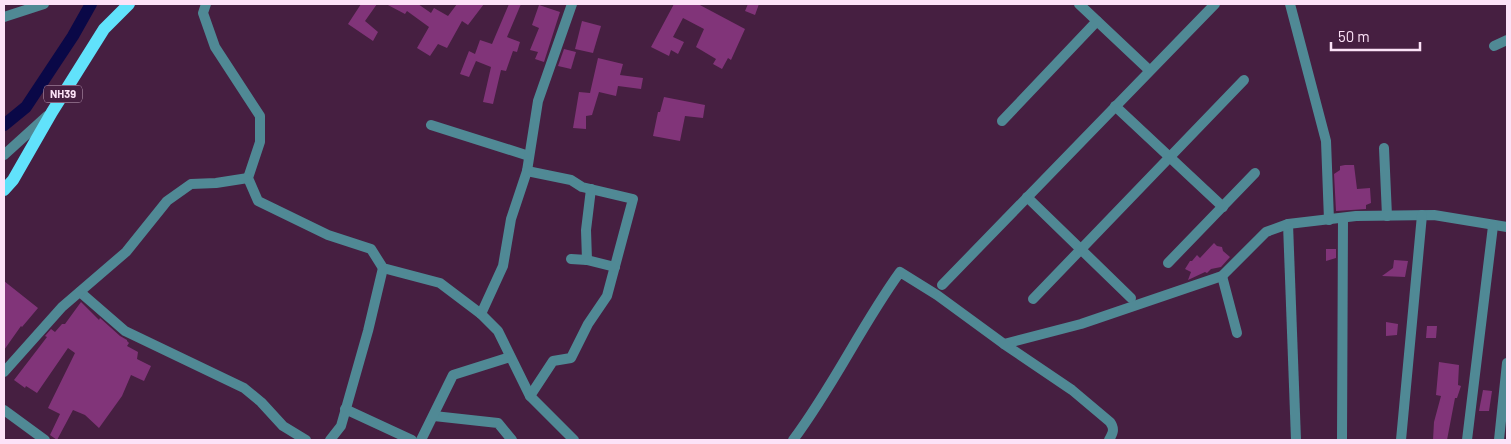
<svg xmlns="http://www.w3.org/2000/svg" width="1511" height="444" font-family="Barlow,sans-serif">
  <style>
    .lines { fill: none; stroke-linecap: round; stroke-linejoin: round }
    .canal { stroke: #0a0847; stroke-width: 12 }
    .building { fill: #813479 }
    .minor { stroke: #508995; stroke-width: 10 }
    .primary { stroke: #61e2fb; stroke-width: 12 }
    .labels { text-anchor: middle; stroke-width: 4.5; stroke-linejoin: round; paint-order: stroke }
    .shield { fill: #461f41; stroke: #c5a8c0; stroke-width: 1 }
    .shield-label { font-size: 11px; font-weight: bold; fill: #fce2f7 }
  </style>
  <rect width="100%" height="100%" fill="#461f41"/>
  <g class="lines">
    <polyline class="canal" points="4,125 26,107 73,36 91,4"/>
  </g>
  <g class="building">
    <polygon points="361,4 377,4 365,21 378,32 373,41 348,24"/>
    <polygon points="386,4 418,4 431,13 434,8 448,16 457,4 484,4 468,25 462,21 447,48 438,44 430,56 417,48 429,27 407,11 405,14"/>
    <polygon points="509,4 521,4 507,37 520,42 517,52 513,51 506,71 501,70 493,104 483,102 491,67 476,61 469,77 460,74 469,51 475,54 480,40 492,44"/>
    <polygon points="674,4 698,4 745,29 731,60 728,58 722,69 713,64 716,59 696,47 704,29 683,18 673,37 684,42 678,54 671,50 669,56 651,47"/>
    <polygon points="748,4 759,4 755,15 745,11"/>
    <polygon points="539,5 560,12 544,62 535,59 538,52 530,50 539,28 532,25"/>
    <polygon points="582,21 601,26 593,53 575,49"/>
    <polygon points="564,49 576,52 571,69 558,66"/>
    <polygon points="598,58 623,64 620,75 643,78 641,89 618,86 616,96 599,92 592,115 586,116 586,129 573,128 579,92 590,93"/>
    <polygon points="664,97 705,105 703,118 685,116 680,141 653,136 658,112 660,112"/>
    <polygon points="1345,165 1354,165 1357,189 1370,188 1371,203 1366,205 1366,209 1336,211 1334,174 1340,170 1340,166"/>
    <polygon points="1214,243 1217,246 1222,247 1223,251 1230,257 1221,267 1211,269 1207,273 1205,272 1188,280 1191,272 1185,269 1190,261 1192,261 1197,255 1200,258"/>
    <polygon points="1326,249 1336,249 1336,258 1326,261"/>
    <polygon points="1394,260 1408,261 1405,277 1382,276 1393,268"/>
    <polygon points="4,281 38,308 22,327 21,326 4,350"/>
    <polygon points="81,302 99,320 100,318 120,336 127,340 127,341 129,343 127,346 138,352 137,359 151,366 144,381 131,375 122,396 99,428 85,415 73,410 57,440 50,435 60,414 48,408 75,353 68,348 37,393 26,386 25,388 14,380 47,337 45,336 51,329 55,332 62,324 65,324"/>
    <polygon points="1386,322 1398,324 1397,335 1386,336"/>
    <polygon points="1427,326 1437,326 1436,338 1426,338"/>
    <polygon points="1439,362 1459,365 1458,385 1461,386 1457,398 1455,398 1447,440 1433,440 1434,422 1441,396 1436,395"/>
    <polygon points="1483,390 1492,391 1489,411 1479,411"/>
  </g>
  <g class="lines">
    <g class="minor">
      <polyline points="206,4 203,13 215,47 260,116 260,142 248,178 258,201 328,235 371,249 383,268 440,283 481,314 498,331 530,396 574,440"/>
      <polyline points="1079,4 1149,70"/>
      <polyline points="1290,4 1326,141 1329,220"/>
      <polyline points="4,17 44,4"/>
      <polyline points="1494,46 1507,40"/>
      <polyline points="1115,106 1223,207"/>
      <polyline points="1002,121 1097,21"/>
      <polyline points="431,125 529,156"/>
      <polyline points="1384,148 1387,216"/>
      <polyline points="4,155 47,116"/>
      <polyline points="527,171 571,180 582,187 633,199 607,296 588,324 571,358 553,361 530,396"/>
      <polyline points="1027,197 1131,298"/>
      <polyline points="1288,224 1296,440"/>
      <polyline points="571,259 587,260 615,267"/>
      <polyline points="587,260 586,230 591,189"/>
      <polyline points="1168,263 1255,173"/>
      <polyline points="1222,276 1237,333"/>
      <polyline points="942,285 1215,4"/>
      <polyline points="80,292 125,331 244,388 261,402 283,426 306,440"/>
      <polyline points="1033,299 1244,80"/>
      <polyline points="481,314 503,266 511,219 527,171 538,101 572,4"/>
      <polyline points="1004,344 1081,324 1222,276 1266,232 1288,224 1356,216 1434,215 1507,227"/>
      <polyline points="4,372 62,307 126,252 167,201 191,184 216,183 248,178"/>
      <polyline points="345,409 412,440"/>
      <polyline points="4,410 45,440"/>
      <polyline points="434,416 498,423 512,440"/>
      <polyline points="330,440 341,426 368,331 383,268"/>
      <polyline points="421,440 453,375 510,357"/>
      <path d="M793 440C833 387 861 326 900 272L937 295 1004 344 1072 390 1110 422C1115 429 1113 433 1109 440"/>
      <polyline points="1342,440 1343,218"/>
      <polyline points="1401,440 1422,215"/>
      <polyline points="1467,440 1493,226"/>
      <polyline points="1499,440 1507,363"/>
    </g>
    <polyline class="primary" points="4,190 13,180 52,112 104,29 129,4"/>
  </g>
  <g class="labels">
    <rect class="shield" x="44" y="85.5" width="38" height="17" rx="4"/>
    <g class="shield-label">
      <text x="63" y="98">NH39</text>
    </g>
  </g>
  <rect width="1511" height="444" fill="none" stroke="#fce2f7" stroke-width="10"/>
  <path d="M1331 42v8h89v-8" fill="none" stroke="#fce2f7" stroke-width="2.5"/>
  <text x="1338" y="42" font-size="15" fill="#fce2f7" stroke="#461f41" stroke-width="4" paint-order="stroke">50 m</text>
</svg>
